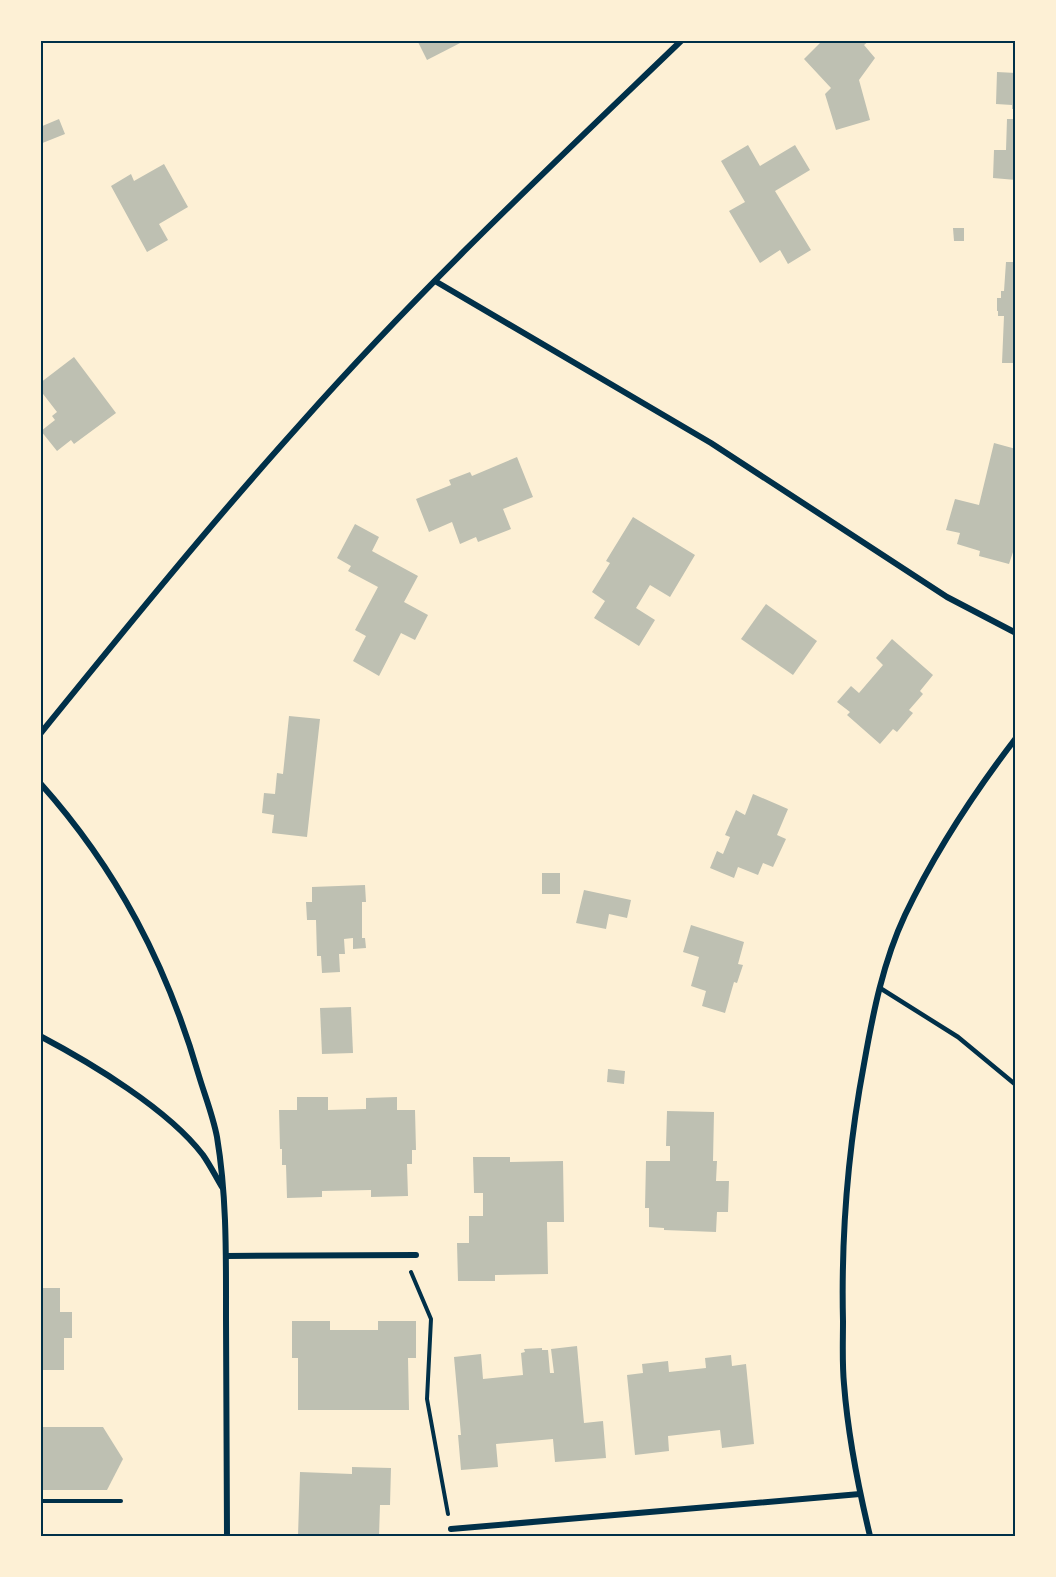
<svg xmlns="http://www.w3.org/2000/svg" width="1056" height="1577" font-family="'DejaVu Sans',sans-serif">
  <style>
    .building { fill: #bec0b2 }
    .lines { fill: none; stroke-linecap: round; stroke-linejoin: round }
    .path { stroke: #003049; stroke-width: 4 }
    .service { stroke: #003049; stroke-width: 4.5 }
    .minor { stroke: #003049; stroke-width: 6 }
    .neatline { fill: none; stroke: #003049; stroke-width: 2 }
  </style>
  <rect width="100%" height="100%" fill="#fdf0d5"/>
  <g class="building">
    <polygon points="417,40 466,40 427,60"/>
    <polygon points="823,40 870,40 864,45 875,58 859,80 870,120 836,130 825,94 831,88 804,59"/>
    <polygon points="997,72 1016,73 1016,109 1012,109 1012,105 996,104"/>
    <polygon points="59,119 65,134 40,144 40,127"/>
    <polygon points="1007,119 1016,119 1016,180 993,178 994,150 1006,150"/>
    <polygon points="748,145 760,166 795,145 810,170 775,191 811,250 788,264 780,250 760,263 729,211 745,202 721,161"/>
    <polygon points="164,164 188,207 159,224 168,240 147,252 111,186 131,174 134,181"/>
    <polygon points="953,228 964,228 964,241 954,241"/>
    <polygon points="1006,262 1016,262 1016,363 1002,363 1004,316 998,316 998,311 997,311 997,298 1001,298 1001,291 1004,291"/>
    <polygon points="74,357 116,413 74,444 71,440 57,451 41,431 55,420 52,416 57,412 40,390 40,383"/>
    <polygon points="994,443 1016,449 1016,543 1009,564 979,556 980,551 957,544 960,533 946,530 955,499 979,505"/>
    <polygon points="517,457 533,497 503,509 511,529 478,542 476,537 460,544 452,522 429,532 416,499 451,485 449,480 470,472 472,476"/>
    <polygon points="633,517 695,555 670,597 650,585 636,608 655,620 639,646 594,618 605,601 592,592 610,563 606,561"/>
    <polygon points="355,524 379,537 372,551 418,576 404,602 428,615 415,640 401,633 379,676 353,661 366,636 355,630 378,587 348,571 351,566 337,558"/>
    <polygon points="766,604 817,641 793,675 741,639"/>
    <polygon points="892,639 933,675 920,691 923,694 909,710 913,713 897,732 893,729 880,744 847,715 850,712 837,702 851,686 859,693 883,665 876,658"/>
    <polygon points="289,716 320,719 307,837 272,833 274,815 262,813 264,793 275,794 277,773 283,774"/>
    <polygon points="753,794 788,809 777,835 786,839 773,867 763,863 758,875 738,867 734,878 710,868 717,851 723,854 730,837 725,835 736,810 745,815"/>
    <rect x="542" y="873" width="18" height="21"/>
    <polygon points="365,885 366,902 362,902 362,938 365,938 366,948 353,949 353,938 344,939 345,954 339,954 340,972 322,973 321,956 317,956 316,920 307,920 306,902 312,902 312,887"/>
    <polygon points="584,890 631,900 627,918 609,914 606,929 576,923"/>
    <polygon points="691,925 744,942 738,964 743,965 737,983 734,982 725,1013 702,1006 706,991 691,986 699,957 683,952"/>
    <polygon points="351,1007 353,1053 322,1054 320,1008"/>
    <polygon points="608,1069 625,1071 624,1084 607,1082"/>
    <polygon points="297,1097 328,1097 328,1110 366,1109 366,1098 397,1097 397,1110 415,1110 416,1150 412,1150 412,1164 407,1164 408,1196 371,1197 371,1190 322,1191 322,1197 287,1198 286,1165 282,1165 282,1149 280,1149 279,1110 297,1110"/>
    <polygon points="667,1111 714,1112 713,1161 717,1161 716,1181 729,1181 728,1212 717,1212 716,1232 664,1230 664,1228 649,1227 649,1208 645,1208 646,1161 670,1161 670,1146 666,1146"/>
    <polygon points="473,1157 510,1157 510,1162 563,1161 564,1222 547,1222 548,1274 495,1275 495,1281 458,1281 457,1243 469,1243 469,1216 483,1216 483,1193 474,1193"/>
    <polygon points="40,1288 60,1288 60,1312 72,1312 72,1338 64,1338 64,1370 40,1370"/>
    <polygon points="292,1321 330,1321 330,1330 378,1330 378,1321 416,1321 416,1358 408,1358 409,1410 298,1410 298,1358 292,1358"/>
    <polygon points="577,1346 584,1423 603,1421 606,1458 555,1462 553,1439 496,1444 498,1467 461,1470 458,1435 461,1435 454,1357 481,1354 483,1379 523,1375 521,1353 525,1352 524,1349 542,1348 542,1350 548,1350 550,1373 554,1373 551,1349"/>
    <polygon points="731,1355 732,1366 746,1364 754,1444 722,1448 720,1430 668,1436 669,1451 635,1455 627,1375 643,1373 642,1364 668,1361 669,1372 706,1368 705,1358"/>
    <polygon points="40,1427 103,1427 123,1459 107,1490 40,1490"/>
    <polygon points="352,1467 391,1468 390,1505 380,1505 379,1536 298,1536 300,1472 352,1474"/>
  </g>
  <g class="lines">
    <g class="path">
      <polyline points="411,1272 431,1319 427,1399 448,1514"/>
      <polyline points="40,1501 121,1501"/>
    </g>
    <polyline class="service" points="880,988 958,1037 1016,1085"/>
    <g class="minor">
      <polyline points="435,281 711,443 947,597 1016,633"/>
      <path d="M40 734C126 628 212 522 303 421 422 287 553 164 682 40"/>
      <path d="M40 783C117 869 167 965 199 1076 205 1096 213 1116 217 1137 227 1197 226 1258 226 1318 226 1391 227 1464 227 1536"/>
      <path d="M40 1036C91 1063 168 1109 203 1155 210 1165 216 1177 222 1187"/>
      <polyline points="226,1256 416,1255"/>
      <polyline points="451,1529 860,1494"/>
      <path d="M870 1536C858 1486 848 1436 844 1384 842 1363 843 1342 843 1321 841 1234 848 1149 864 1064 873 1013 883 962 905 915 935 852 973 794 1016 738"/>
    </g>
  </g>
  <rect width="1056" height="1577" fill="none" stroke="#fdf0d5" stroke-width="84"/>
  <rect x="42" y="42" width="972" height="1493" class="neatline"/>
</svg>
